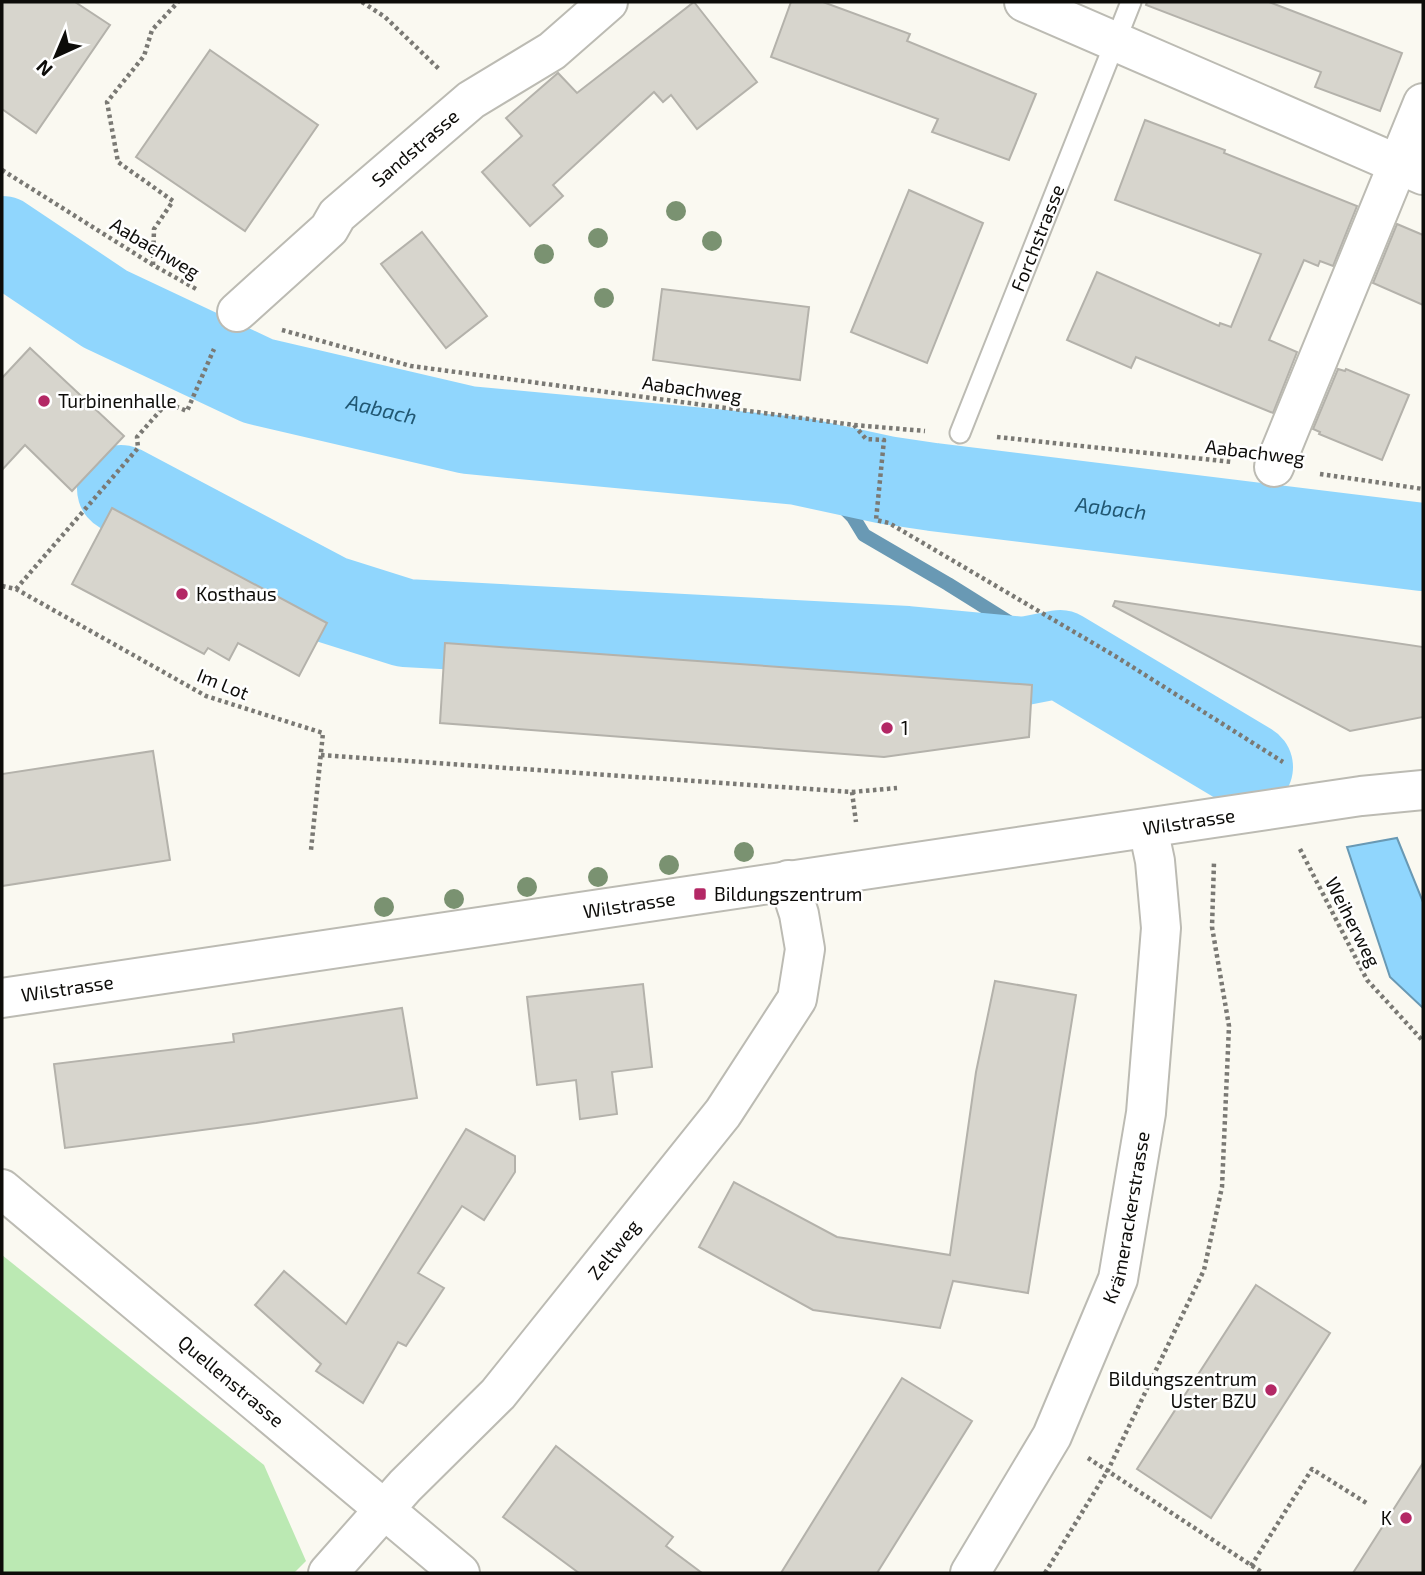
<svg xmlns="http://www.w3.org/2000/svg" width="1425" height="1575" font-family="'Exo 2',sans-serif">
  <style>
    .green { fill: #bbe9b3 }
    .water { fill: #90d6fd; stroke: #6999b4; stroke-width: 2 }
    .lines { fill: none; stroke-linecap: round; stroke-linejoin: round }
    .stream { stroke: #6999b4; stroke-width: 14 }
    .river { stroke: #90d6fd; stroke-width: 88 }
    .building { fill: #d7d5cd; stroke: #b4b2ab; stroke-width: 2 }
    .service-casing { stroke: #bcbbb3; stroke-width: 23 }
    .minor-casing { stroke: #bcbbb3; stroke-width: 42 }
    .tertiary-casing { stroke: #bcbbb3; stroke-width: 42 }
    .path { stroke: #7a7974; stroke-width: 4.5; stroke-dasharray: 3.5 3.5; stroke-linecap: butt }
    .service { stroke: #fff; stroke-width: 19 }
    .minor { stroke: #fff; stroke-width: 38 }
    .tertiary { stroke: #fff; stroke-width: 38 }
    .tree { fill: #7a9271 }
    .poi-dot { fill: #b32865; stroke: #fff; stroke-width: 2.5 }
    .labels { text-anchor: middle; stroke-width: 5; stroke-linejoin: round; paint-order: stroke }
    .street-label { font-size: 19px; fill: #0d0c09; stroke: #fff }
    .poi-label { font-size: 19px; fill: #0d0c09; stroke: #fff; text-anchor: start }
    .water-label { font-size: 21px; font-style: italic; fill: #215772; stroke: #fff }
  </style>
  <rect width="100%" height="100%" fill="#faf9f1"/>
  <polygon class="green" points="2,1255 264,1465 306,1561 294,1573 2,1573"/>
  <polygon class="water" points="1397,838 1423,902 1423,1008 1390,977 1347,847"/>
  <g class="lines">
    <polyline class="stream" points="798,461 853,517 864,535 948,584 1060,654"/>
    <g class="river">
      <path id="s1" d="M2 240 105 309 258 381 468 430 798 461 886 480 933 487 1423 547"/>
      <polyline points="121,489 329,599 405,623 907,650 1024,661 1060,654 1249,767"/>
    </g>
  </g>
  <g class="building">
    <polygon points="2,2 75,2 110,25 36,133 2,109"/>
    <polygon points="694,2 757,82 697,129 671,95 663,102 654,92 553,185 563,196 530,226 482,172 522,136 506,118 558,73 577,93"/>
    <polygon points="791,2 823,2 910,34 907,41 1036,94 1009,160 932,132 938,119 771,57"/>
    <polygon points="1147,2 1269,2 1402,53 1380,111 1315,87 1321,72 1146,5"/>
    <polygon points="210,50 318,125 245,231 136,157"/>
    <polygon points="1145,120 1225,150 1224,153 1357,206 1333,266 1320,261 1318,266 1304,260 1269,340 1297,352 1273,413 1136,357 1131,368 1067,340 1097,272 1219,326 1220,323 1231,327 1261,254 1115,200"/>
    <polygon points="909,190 983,223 927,363 851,332"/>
    <polygon points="1397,224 1423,235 1423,305 1373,283"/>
    <polygon points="422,232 487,316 446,348 381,264"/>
    <polygon points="662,289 809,307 800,380 653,360"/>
    <polygon points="30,348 124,436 72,491 25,445 2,470 2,378"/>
    <polygon points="1338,369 1345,371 1346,369 1409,395 1382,460 1319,434 1320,432 1313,429"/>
    <polygon points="112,508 327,623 299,676 238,643 229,660 208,648 204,654 72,584"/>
    <polygon points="1115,601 1423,647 1423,717 1350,731 1113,606"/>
    <polygon points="445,643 1032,685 1029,737 884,757 440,723"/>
    <polygon points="153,751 170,860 2,886 2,774"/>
    <polygon points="995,981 1076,995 1028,1293 953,1281 940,1328 813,1310 699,1247 734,1182 837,1237 950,1255 976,1072"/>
    <polygon points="643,984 652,1067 612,1072 617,1114 580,1119 576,1080 537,1085 527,997"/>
    <polygon points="402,1008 417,1098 256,1123 65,1148 54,1064 234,1042 233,1034"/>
    <polygon points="466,1129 515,1156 515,1172 484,1220 462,1206 418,1273 444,1288 406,1346 398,1342 363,1403 316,1371 321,1364 255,1305 284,1271 346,1324"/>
    <polygon points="1256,1285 1330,1333 1211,1518 1137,1469"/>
    <polygon points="902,1378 972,1421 877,1573 781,1573"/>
    <polygon points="556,1446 673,1537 666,1546 702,1573 579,1573 503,1517"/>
    <polygon points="1423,1463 1423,1573 1353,1573"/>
  </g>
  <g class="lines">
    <defs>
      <g id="service">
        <path id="s2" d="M960 433 1131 2"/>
      </g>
      <g id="minor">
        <polyline points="1024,2 1423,175"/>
        <path id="s3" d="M237 312 329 229 337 215 471 100 552 51 608 2"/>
        <polyline points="1274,467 1423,103"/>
        <path id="s4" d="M2 1189 460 1573"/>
        <path id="s5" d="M328 1573 405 1486 498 1394 723 1113 797 999 805 949 799 914 788 880"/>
        <path id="s6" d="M970 1573 1052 1436 1118 1279 1146 1113 1161 928 1155 861 1148 828"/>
      </g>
      <g id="tertiary">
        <path id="s7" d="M2 998 1361 796 1423 790"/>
      </g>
    </defs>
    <use href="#service" class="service-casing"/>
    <use href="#minor" class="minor-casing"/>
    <use href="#tertiary" class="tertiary-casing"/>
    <g class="path">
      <polyline points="362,2 385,17 440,70"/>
      <polyline points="2,170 153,265 198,290"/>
      <polyline points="153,265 154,229 173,201 118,162 107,102 144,56 152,30 178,2"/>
      <polyline points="282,330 411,366 854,425 925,431"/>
      <polyline points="854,425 866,439 884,440 876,520 889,523 1115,656 1283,762"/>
      <polyline points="997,437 1232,462"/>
      <polyline points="1320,474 1423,489"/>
      <polyline points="2,586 16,589 206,696 323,733 311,850"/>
      <polyline points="16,589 138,448 137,437 167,403 187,411 214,349"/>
      <polyline points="321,755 852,792 856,822"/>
      <polyline points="852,792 897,788"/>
      <polyline points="1300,849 1367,980 1423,1041"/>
      <polyline points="1088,1458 1263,1573"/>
      <polyline points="1251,1566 1312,1469 1368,1504"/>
      <polyline points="1045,1573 1108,1470 1204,1270 1222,1187 1229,1026 1212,927 1214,862"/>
    </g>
    <use href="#service" class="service"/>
    <use href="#minor" class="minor"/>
    <use href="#tertiary" class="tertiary"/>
  </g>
  <g class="tree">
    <circle cx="676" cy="211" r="10"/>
    <circle cx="598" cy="238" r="10"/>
    <circle cx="712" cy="241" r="10"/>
    <circle cx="544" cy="254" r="10"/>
    <circle cx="604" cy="298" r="10"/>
    <circle cx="744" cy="852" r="10"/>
    <circle cx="669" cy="865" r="10"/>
    <circle cx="598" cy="877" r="10"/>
    <circle cx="527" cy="887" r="10"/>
    <circle cx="454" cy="899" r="10"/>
    <circle cx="384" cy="907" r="10"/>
  </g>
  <g class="poi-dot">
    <circle cx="44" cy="401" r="7"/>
    <circle cx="182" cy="594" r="7"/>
    <circle cx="887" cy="728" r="7"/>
    <rect x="693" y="887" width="14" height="14" rx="3.5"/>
    <circle cx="1271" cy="1390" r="7"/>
    <circle cx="1406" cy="1518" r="7"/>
  </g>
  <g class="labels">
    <g class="street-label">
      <text dy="7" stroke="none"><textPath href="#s3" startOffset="243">Sandstrasse</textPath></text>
      <text dy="7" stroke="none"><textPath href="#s2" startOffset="210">Forchstrasse</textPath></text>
      <text transform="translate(155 248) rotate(31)" y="7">Aabachweg</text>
      <text transform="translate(692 389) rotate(8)" y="7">Aabachweg</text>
      <text transform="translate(1255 452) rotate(7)" y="7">Aabachweg</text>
      <text transform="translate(223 684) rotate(22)" y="7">Im Lot</text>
      <text dy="7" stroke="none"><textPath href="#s7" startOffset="1200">Wilstrasse</textPath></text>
      <text dy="7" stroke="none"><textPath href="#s7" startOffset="634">Wilstrasse</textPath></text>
      <text transform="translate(1353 922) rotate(63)" y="7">Weiherweg</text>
      <text dy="7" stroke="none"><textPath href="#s7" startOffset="66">Wilstrasse</textPath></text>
      <text dy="7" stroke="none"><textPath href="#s6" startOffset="392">Krämerackerstrasse</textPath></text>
      <text dy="7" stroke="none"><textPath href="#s5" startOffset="432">Zeltweg</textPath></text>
      <text dy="7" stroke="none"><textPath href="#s4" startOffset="299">Quellenstrasse</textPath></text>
    </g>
    <g class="poi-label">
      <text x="58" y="408">Turbinenhalle</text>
      <text x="196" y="601">Kosthaus</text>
      <text x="901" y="735">1</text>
      <text x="714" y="901">Bildungszentrum</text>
      <text x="1257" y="1386" text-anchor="end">Bildungszentrum<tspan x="1257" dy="22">Uster BZU</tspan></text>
      <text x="1392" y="1525" text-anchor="end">K</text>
    </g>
    <g class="water-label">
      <text dy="7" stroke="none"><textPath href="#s1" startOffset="420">Aabach</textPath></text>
      <text dy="7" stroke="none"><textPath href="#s1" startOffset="1157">Aabach</textPath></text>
    </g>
  </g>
  <rect width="1425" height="1575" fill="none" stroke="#0d0c09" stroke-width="7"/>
  <g transform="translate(56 56) rotate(224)" stroke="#ffffff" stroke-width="5" paint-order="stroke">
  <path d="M0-5L12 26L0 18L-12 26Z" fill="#0d0c09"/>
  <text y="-10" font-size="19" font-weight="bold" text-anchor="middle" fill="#0d0c09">N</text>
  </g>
</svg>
